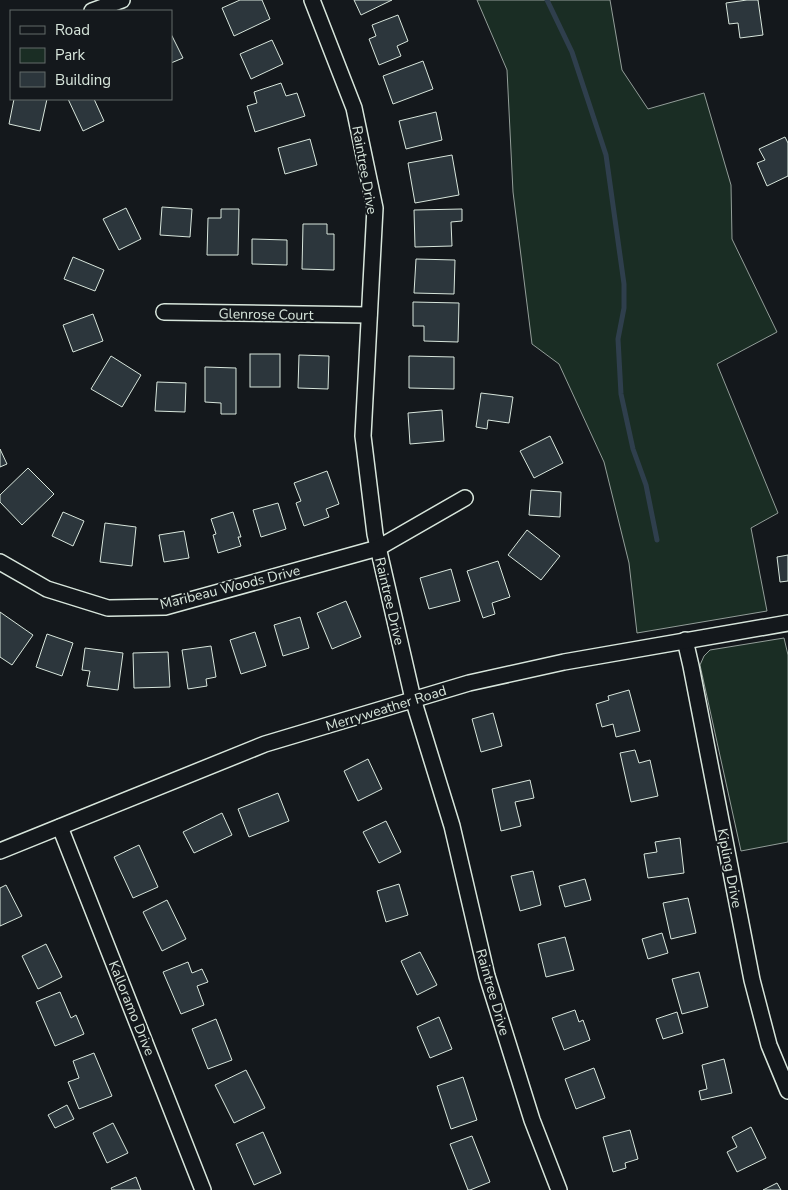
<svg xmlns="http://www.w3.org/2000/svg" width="788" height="1190" font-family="'Nunito Sans',sans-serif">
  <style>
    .green { fill: #1a2d24; stroke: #939e99 }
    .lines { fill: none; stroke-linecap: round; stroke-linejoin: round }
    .stream { stroke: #2f3f4d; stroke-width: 5 }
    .building { fill: #2c363c; stroke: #d8e6dc }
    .minor-casing { stroke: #d8e6dc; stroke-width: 18 }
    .minor { stroke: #14181c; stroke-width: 15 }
    .labels { text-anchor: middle; stroke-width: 4; stroke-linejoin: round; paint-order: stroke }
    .street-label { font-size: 14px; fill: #d8e6dc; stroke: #14181c }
  </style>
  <rect width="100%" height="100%" fill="#14181c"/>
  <g class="green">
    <polygon points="477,0 610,0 622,70 648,109 704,93 731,185 732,239 777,332 717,364 778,513 751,528 767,611 637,633 629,563 604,462 559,364 532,344 513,192 507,70"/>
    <polygon points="784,638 788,655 788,842 741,851 700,665 704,656 710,650"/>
  </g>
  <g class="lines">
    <polyline class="stream" points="547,0 572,52 606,155 624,284 624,308 618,339 621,394 633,449 646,485 657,540"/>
  </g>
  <g class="building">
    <polygon points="240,0 262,0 270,19 234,36 222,8"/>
    <polygon points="354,0 392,0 361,15"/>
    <polygon points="747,0 758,0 763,35 740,38 738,23 729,24 726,3"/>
    <polygon points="398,15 408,41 397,46 401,56 379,65 369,39 376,36 372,25"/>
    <polygon points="171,34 183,58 171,63"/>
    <polygon points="272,40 283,64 251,79 240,54"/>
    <polygon points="423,61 433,89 393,104 383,76"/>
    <polygon points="281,83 286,96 297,93 305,116 255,132 247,106 257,103 254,92"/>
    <polygon points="14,99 47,99 40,131 9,124"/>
    <polygon points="68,99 94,99 104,121 83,131"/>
    <polygon points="436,112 442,140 406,149 399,121"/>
    <polygon points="785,137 788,143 788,176 767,186 757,163 765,160 759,149"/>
    <polygon points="310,139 317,165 285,174 278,148"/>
    <polygon points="452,155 459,195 415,203 408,163"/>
    <polygon points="162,207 192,209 190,237 160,235"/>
    <polygon points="126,208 141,239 119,250 103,219"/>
    <polygon points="221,209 239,209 238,255 207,255 208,218 221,218"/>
    <polygon points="462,209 462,221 451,222 452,246 415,247 414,210"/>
    <polygon points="303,224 327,224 327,234 334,234 334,270 302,269"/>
    <polygon points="252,239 287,240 287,265 252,264"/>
    <polygon points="73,257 104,270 95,291 64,279"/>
    <polygon points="416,259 455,260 454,294 414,293"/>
    <polygon points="413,302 459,303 458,342 424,341 424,326 413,326"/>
    <polygon points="93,314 103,341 73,352 63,325"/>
    <rect x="250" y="354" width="30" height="33"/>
    <polygon points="299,355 329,356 328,389 298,388"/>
    <polygon points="111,356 141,375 122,407 91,389"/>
    <polygon points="409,356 454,357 454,389 409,388"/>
    <polygon points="205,367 236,368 236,414 221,414 221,403 205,402"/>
    <polygon points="157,382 186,383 185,412 155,411"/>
    <polygon points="481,393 513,397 509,423 488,420 487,429 476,427"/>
    <polygon points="442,410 444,441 410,444 408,413"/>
    <polygon points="550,436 563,463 534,478 520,451"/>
    <polygon points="0,449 7,464 0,467"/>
    <polygon points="28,468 54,494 22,525 0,502 0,495"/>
    <polygon points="327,471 339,504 326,509 329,517 304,526 296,503 301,501 294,483"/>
    <polygon points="531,490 561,492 560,517 529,515"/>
    <polygon points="278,503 286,529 261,537 253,510"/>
    <polygon points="63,512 84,521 73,546 52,536"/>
    <polygon points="233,512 241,537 238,537 241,546 218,553 213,535 216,534 211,519"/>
    <polygon points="105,523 136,527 132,566 100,562"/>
    <polygon points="527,530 560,556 541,580 508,555"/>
    <polygon points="184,531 189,558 164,562 159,535"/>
    <polygon points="788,555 788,581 780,582 777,557"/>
    <polygon points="498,561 510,597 492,603 495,614 483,618 467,571"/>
    <polygon points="451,569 460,601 429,609 420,578"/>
    <polygon points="346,601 361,637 332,649 317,613"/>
    <polygon points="0,612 33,635 12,665 0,657"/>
    <polygon points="300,617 309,648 283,656 274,625"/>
    <polygon points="255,632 266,666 241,674 230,640"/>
    <polygon points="47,634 73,643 62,676 36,667"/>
    <polygon points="211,646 216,677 206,679 207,686 188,689 182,650"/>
    <polygon points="85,648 123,653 118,690 87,686 90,671 82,670"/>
    <polygon points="168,652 170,687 134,688 133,653"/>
    <polygon points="629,690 640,731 616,737 613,724 602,727 596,704 609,700 608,696"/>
    <polygon points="493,713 502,746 481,752 472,719"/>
    <polygon points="635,750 639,763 650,760 658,796 631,802 620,753"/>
    <polygon points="368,759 382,789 358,801 344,771"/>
    <polygon points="530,780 534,798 515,802 521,826 501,831 492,789"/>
    <polygon points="278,793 289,821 249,837 238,809"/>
    <polygon points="222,813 232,835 194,853 183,832"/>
    <polygon points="386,821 401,852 379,863 363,832"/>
    <polygon points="680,838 684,873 648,878 644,854 657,852 655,842"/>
    <polygon points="139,845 158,887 133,898 114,857"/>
    <polygon points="533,871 541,905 520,911 511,876"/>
    <polygon points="585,879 591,900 565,907 559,886"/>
    <polygon points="399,884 408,915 386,922 377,891"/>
    <polygon points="6,885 22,916 0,926 0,888"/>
    <polygon points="688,898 696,933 671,939 663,903"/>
    <polygon points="167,900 186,939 162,951 143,912"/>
    <polygon points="662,933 668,953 648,959 642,939"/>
    <polygon points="565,937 574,970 546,977 538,944"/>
    <polygon points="46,944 62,977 38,989 22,956"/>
    <polygon points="420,952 437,985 417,995 401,961"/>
    <polygon points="188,962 192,973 202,969 208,982 197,986 204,1005 181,1014 163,972"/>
    <polygon points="699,972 708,1007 682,1014 672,979"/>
    <polygon points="60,992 71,1018 76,1015 84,1034 55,1046 36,1002"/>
    <polygon points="575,1010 579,1022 583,1020 590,1040 564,1050 552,1018"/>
    <polygon points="677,1012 683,1033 663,1039 656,1019"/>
    <polygon points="439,1017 452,1049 430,1058 417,1027"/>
    <polygon points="216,1019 232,1060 208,1069 192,1029"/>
    <polygon points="94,1053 112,1096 79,1109 68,1082 79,1078 73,1061"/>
    <polygon points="724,1059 732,1093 701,1100 699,1091 707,1089 702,1065"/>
    <polygon points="594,1068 605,1098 576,1109 565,1079"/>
    <polygon points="246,1070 265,1108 234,1123 215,1085"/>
    <polygon points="463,1077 477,1120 451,1129 437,1086"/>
    <polygon points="67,1105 74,1119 55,1128 48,1115"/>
    <polygon points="113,1123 128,1153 107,1163 93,1133"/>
    <polygon points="751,1127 766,1158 737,1172 727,1152 737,1147 732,1137"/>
    <polygon points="630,1130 638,1159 625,1163 626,1168 613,1172 603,1137"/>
    <polygon points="263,1132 281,1173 254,1185 236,1144"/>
    <polygon points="472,1136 490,1182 470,1190 468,1190 450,1144"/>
    <polygon points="136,1177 141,1190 112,1190 111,1188"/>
    <polygon points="777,1183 781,1190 763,1190"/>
  </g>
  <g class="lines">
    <defs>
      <g id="minor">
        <polyline points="312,0 354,108 375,208 363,436 375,534 413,699 452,826 487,976 532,1120 559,1190"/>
        <polyline points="92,11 122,0"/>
        <polyline points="164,312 369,315"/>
        <polyline points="0,562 47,589 108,608 165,607 378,548 465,498"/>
        <polyline points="685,640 691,666 752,980 769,1045 788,1091"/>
        <polyline points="60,827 203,1190"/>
        <polyline points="0,851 265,744 469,683 564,662 788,623"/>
      </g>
    </defs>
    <use href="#minor" class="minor-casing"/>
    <use href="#minor" class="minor"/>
  </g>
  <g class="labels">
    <g class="street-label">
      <text transform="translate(365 170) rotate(80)" y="5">Raintree Drive</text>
      <text transform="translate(266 314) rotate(1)" y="5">Glenrose Court</text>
      <text transform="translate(230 587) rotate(-14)" y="5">Maribeau Woods Drive</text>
      <text transform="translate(390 601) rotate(77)" y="5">Raintree Drive</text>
      <text transform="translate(386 708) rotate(-17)" y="5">Merryweather Road</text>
      <text transform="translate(730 868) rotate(79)" y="5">Kipling Drive</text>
      <text transform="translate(493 992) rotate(74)" y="5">Raintree Drive</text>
      <text transform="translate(132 1008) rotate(68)" y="5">Kalloramo Drive</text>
    </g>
  </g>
  <rect x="10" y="10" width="162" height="90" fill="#14181c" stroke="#626a69"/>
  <rect x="20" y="26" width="25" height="8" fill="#14181c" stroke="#626a69"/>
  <text x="55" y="35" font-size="15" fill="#d8e6dc">Road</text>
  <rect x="20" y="48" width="25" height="15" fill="#1a2d24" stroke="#626a69"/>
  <text x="55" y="60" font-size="15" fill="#d8e6dc">Park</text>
  <rect x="20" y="72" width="25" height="15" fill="#2c363c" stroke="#626a69"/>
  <text x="55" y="85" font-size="15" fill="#d8e6dc">Building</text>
</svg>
